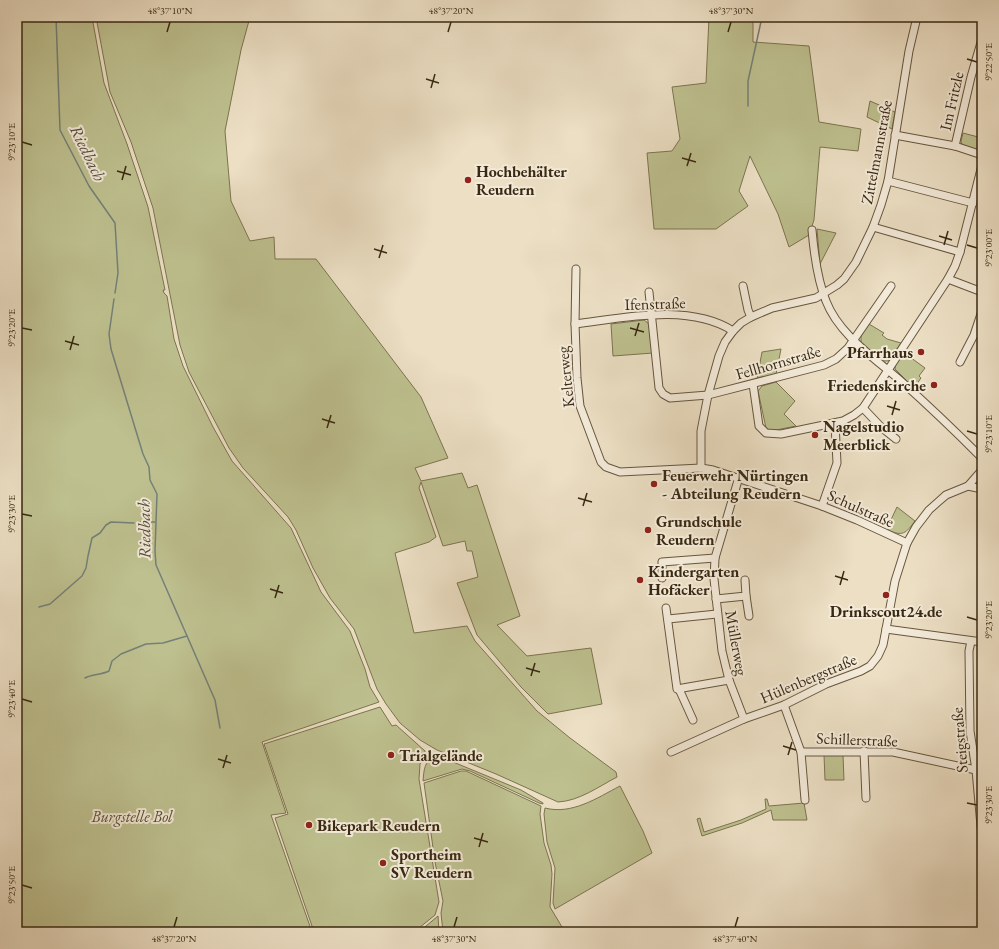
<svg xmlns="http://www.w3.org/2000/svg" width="999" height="949" font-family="'EB Garamond',serif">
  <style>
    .green { fill: #bec08f; stroke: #7c7450 }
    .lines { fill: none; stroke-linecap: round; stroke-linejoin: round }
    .stream { stroke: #748079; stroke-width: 1.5 }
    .street-casing { stroke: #66563e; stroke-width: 9 }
    .street { stroke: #f3ead9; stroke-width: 7 }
    .ticks { fill: none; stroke: #392912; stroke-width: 1.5 }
    .poi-dot { fill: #8f2418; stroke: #f3ead9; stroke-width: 1.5 }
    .labels { text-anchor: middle; stroke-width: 4; stroke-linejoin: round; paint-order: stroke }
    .street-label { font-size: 16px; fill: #392912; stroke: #f3ead9 }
    .poi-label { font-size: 16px; font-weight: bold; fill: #392912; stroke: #f3ead9; text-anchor: start }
    .park-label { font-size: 16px; font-style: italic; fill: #5a4f31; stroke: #f3ead9 }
    .water-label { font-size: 17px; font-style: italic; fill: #524d3d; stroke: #f3ead9 }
    .neatline { fill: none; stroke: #392912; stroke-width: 1.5 }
    .ticks-label { font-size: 10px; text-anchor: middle; fill: #392912 }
  </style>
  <rect width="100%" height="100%" fill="#ecdfc4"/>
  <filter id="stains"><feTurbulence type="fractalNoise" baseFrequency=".005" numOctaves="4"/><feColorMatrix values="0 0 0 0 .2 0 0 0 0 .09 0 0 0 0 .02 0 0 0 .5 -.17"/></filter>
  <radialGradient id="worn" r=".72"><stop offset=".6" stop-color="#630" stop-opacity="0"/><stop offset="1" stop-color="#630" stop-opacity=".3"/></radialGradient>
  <g class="green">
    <polygon points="17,17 92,17 104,83 127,144 148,207 165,290 163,290 164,293 167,296 174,339 183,366 213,427 232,461 291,528 321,592 350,631 365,669 370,687 379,702 262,742 286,813 271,815 312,932 17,932"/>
    <path d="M96 17H250L241 50 225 131 231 201 250 241 274 237 275 259H316L421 397 448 458 415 468 421 481 462 473 468 488 477 485 520 616 497 625 527 656 591 648 602 704 548 714 521 687 477 635 457 583 478 577 472 551H467L465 541 443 546 421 482 419 488 436 537 429 542 395 553 414 633 467 626 475 641 537 711 570 738 616 772 617 777C598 787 579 801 558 802L496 774 437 750 420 740 400 723 386 704 377 689 354 629 330 598 313 568 296 530 288 517 243 468 229 448 189 372 180 345 153 208 131 142 110 92Z"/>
    <polygon points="709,17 753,17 753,42 809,46 819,122 861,129 858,151 820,147 814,220 809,235 789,247 778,214 750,156 739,191 748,206 716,229 654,229 647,153 672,151 680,139 672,87 706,83"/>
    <polygon points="870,101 895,112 892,129 867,117"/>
    <polygon points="963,133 982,138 982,153 962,145 961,141"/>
    <polygon points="817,229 836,233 820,264"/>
    <polygon points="644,320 649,324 653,353 613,356 611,324"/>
    <polygon points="869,324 884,333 882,335 887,339 901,343 888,361 882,361 861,342 861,336"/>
    <polygon points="781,349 776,374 757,379 762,352"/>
    <polygon points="903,352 925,368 919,376 921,378 914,388 895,369 896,363"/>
    <polygon points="776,382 795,401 784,414 796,426 771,431 766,428 758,391 762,386"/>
    <path d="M897 507 915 521C906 533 903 537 888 530V526Z"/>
    <polygon points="380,707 392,726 396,725 425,751 425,756 420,764 419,779 439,902 435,915 414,932 314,932 275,818 288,814 264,744"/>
    <polygon points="824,755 843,755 844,780 825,780"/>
    <path d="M434 757H441L521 790 543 803V804L539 803 470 771 462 769 423 781C424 770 424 762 434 757Z"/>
    <polygon points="461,771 466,771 541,806 540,814 544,843 551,865 552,874 550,907 565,932 443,932 441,913 443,901 435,862 424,783"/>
    <path d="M620 786 643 831 652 853 555 909 553 903 555 868 547 842 544 814 545 808C572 815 597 798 620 786Z"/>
    <polygon points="765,799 767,799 769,806 804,803 807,820 773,820 771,810 742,823 702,836 697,819 700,818 704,832 741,820 766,809"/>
    <polygon points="438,916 439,932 419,932"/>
  </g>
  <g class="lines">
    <g class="stream">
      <polyline points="56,17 60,130 89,186 115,223 118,273 115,293"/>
      <polyline points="748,106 748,81 762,17"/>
      <polyline points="114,299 109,334 111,349 143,454 149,467 150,480 157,494 155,551 156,565 215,700 220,728"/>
      <polyline points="139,522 155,522"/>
      <polyline points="39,607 50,604 82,576 86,568 88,556 92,538 100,533 106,525 111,522 134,523"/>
      <polyline points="17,612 17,611"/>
      <path d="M85 678C92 674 101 675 109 671L112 661 121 654 146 644 163 643 187 636"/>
    </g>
    <defs>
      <g id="street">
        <polyline points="895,135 955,146 982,155"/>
        <polyline points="955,146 971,77 982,39"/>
        <polyline points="888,181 973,203"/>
        <polyline points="873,227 960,252"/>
        <path d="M812 230C814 253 817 279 826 301 839 335 876 359 902 382 930 407 956 432 982 458"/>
        <polyline points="576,269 575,324 577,378 580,406 601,462 606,467 620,472 701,468 713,470 822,506 857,520 907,543"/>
        <polyline points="948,279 982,292"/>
        <polyline points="743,286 748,310 751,317"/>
        <polyline points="649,292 659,388 663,394 670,398 708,395 824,365 836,359 848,348 891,286"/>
        <path d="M575 324C624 318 689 303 733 331"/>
        <polyline points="960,362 974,335 982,311"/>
        <polyline points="753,384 759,426 766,433 781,434 843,421 854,415 863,408 948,279 955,266 960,252 982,165"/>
        <polyline points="863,408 881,427 896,439"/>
        <polyline points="701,468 701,431 708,395 719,356 725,342 733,331 741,323 751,317 772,308 816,298 837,285 844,279 856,262 873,227 881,205 888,181 909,51 917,17"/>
        <polyline points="739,477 715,558 714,579 722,651 729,680 744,719"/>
        <polyline points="968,486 982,489"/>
        <polyline points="822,506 837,463 835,424"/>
        <polyline points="662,578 662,562 715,558"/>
        <polyline points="746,596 749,616"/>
        <polyline points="716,599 746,596 745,580"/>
        <polyline points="666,608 677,689 729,680"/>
        <polyline points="668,619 717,614"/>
        <polyline points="886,629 982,642"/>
        <polyline points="971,641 969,651 970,731 976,770 982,837"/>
        <polyline points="679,689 693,720"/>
        <polyline points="784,705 801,752 805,800"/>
        <polyline points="864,751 866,798"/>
        <polyline points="671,752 744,719 784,705 826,684 861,671 870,666 878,656 883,645 895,581 907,543 916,527 929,510 938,502 946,495 968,486 982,470"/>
        <polyline points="801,752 893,752 976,770 982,770"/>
      </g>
    </defs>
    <use href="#street" class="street-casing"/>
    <use href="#street" class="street"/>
  </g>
  <path class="ticks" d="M167 32 170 22M448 32 451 22M728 32 731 22M967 59 977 62M426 79 439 83M431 88 435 74M22 142 32 145M682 158 696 162M687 166 691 153M117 171 131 175M122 180 126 166M939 236 952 240M944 245 948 231M967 245 977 248M374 249 387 253M379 258 383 245M22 328 32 330M630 328 644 332M635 336 639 323M65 341 79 345M70 350 74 336M887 406 900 410M892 415 896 401M322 419 335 423M327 428 331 415M967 431 977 434M578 498 592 502M583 506 587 493M22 514 32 516M835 576 848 580M840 585 844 571M270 589 283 593M275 598 279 585M967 617 977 620M526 668 540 672M531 676 535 663M22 699 32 702M783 746 796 750M788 755 792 742M218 759 231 763M223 768 227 755M967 803 977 805M474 838 488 842M479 847 483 833M22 885 32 888M174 927 177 917M454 927 457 917M735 927 738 917"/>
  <g class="poi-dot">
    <circle cx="468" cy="180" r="4"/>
    <circle cx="921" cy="352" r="4"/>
    <circle cx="934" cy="385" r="4"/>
    <circle cx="815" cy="435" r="4"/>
    <circle cx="654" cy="484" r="4"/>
    <circle cx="648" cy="530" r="4"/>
    <circle cx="640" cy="580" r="4"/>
    <circle cx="886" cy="595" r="4"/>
    <circle cx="391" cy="755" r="4"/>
    <circle cx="309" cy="825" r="4"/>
    <circle cx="383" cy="863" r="4"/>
  </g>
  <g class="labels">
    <g class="street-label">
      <text transform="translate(951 101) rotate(-77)" y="6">Im Fritzle</text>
      <text transform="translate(876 152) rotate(-79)" y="6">Zittelmannstraße</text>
      <text transform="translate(655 303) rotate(-2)" y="6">Ifenstraße</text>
      <text transform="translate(778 362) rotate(-16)" y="6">Fellhornstraße</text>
      <text transform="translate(565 377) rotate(-96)" y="6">Kelterweg</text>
      <text transform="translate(861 508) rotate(24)" y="6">Schulstraße</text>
      <text transform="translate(737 643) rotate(80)" y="6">Müllerweg</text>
      <text transform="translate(808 678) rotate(-23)" y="6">Hülenbergstraße</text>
      <text transform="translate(857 739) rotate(2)" y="6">Schillerstraße</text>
      <text transform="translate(959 740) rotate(-95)" y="6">Steigstraße</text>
    </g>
    <g class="poi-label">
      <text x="476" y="177">Hochbehälter<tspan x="476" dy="18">Reudern</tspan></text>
      <text x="913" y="358" text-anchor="end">Pfarrhaus</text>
      <text x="926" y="391" text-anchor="end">Friedenskirche</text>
      <text x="823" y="432">Nagelstudio<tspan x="823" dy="18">Meerblick</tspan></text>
      <text x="662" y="481">Feuerwehr Nürtingen<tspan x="662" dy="18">- Abteilung Reudern</tspan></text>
      <text x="656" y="527">Grundschule<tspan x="656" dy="18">Reudern</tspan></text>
      <text x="648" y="577">Kindergarten<tspan x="648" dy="18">Hofäcker</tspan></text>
      <text x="886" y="617" text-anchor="middle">Drinkscout24.de</text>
      <text x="399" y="761">Trialgelände</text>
      <text x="317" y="831">Bikepark Reudern</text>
      <text x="391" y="860">Sportheim<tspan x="391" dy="18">SV Reudern</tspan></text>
    </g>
    <g class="park-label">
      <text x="132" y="822">Burgstelle Bol</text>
    </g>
    <g class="water-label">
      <text transform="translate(88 153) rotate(64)" y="6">Riedbach</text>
      <text transform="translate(144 529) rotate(-91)" y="6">Riedbach</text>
    </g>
  </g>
  <rect width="999" height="949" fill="none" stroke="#ecdfc4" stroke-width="44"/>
  <rect x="22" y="22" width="955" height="905" class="neatline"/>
  <g class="ticks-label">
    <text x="170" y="14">48°37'10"N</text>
    <text x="451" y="14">48°37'20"N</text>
    <text x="731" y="14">48°37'30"N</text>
    <text transform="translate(988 62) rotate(-90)" y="4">9°22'50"E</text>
    <text transform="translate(11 142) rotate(-90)" y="4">9°23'10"E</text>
    <text transform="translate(988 248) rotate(-90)" y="4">9°23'00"E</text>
    <text transform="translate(11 328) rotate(-90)" y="4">9°23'20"E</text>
    <text transform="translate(988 434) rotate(-90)" y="4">9°23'10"E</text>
    <text transform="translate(11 514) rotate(-90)" y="4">9°23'30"E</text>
    <text transform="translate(988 620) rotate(-90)" y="4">9°23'20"E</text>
    <text transform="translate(11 699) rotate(-90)" y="4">9°23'40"E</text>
    <text transform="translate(988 805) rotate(-90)" y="4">9°23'30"E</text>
    <text transform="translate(11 885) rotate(-90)" y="4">9°23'50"E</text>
    <text x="174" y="942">48°37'20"N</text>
    <text x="454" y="942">48°37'30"N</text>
    <text x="735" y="942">48°37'40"N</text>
  </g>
  <rect width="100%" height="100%" filter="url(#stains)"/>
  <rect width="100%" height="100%" fill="url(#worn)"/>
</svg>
